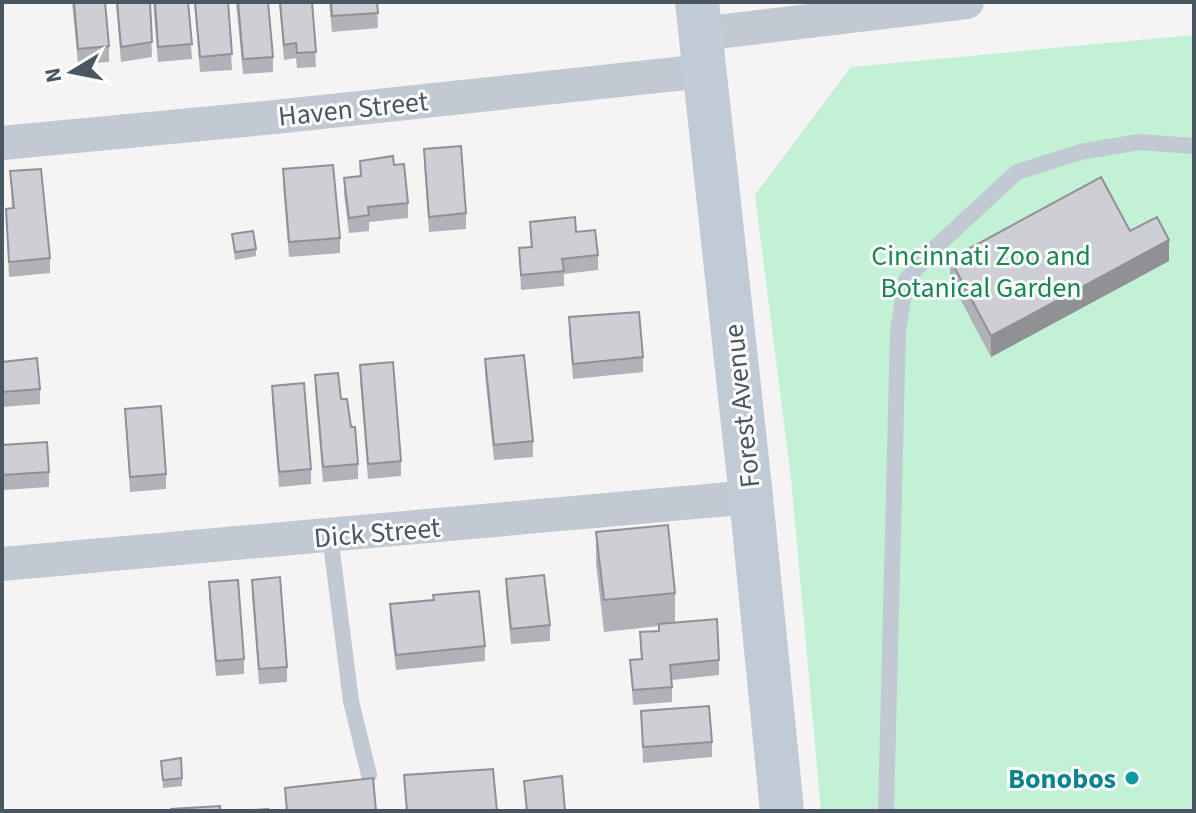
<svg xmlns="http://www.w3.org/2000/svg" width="1196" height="813" font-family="'Source Sans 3',sans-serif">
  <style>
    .green { fill: #c3f1d5 }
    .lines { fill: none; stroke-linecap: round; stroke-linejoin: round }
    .lane { stroke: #c1cad2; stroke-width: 16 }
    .street { stroke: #c1cad2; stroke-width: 34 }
    .secondary { stroke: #c1cbd6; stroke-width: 44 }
    .wall { fill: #b0b2b7 }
    .shaded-wall { fill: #909195 }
    .building { fill: #cdcfd5; stroke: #909195; stroke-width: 2 }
    .culture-dot { fill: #0f9aa8; stroke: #fff; stroke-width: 3 }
    .labels { text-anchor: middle; stroke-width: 6; stroke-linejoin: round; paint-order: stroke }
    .street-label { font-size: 28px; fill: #4a5661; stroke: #fff }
    .park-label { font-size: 28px; fill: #17864f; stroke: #fff }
    .culture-label { font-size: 28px; font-weight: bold; fill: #0d838f; stroke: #fff; text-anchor: end }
  </style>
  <rect width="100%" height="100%" fill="#f5f3f3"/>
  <polygon class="green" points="1194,35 1194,811 821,811 791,478 755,195 851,67"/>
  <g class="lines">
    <g class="lane">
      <polyline points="330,536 351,701 369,775"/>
      <polyline points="886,811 898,331 906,280 938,245 1017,172 1080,152 1139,142 1194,146"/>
    </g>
    <g class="street">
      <polyline points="700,34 967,2"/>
      <polyline points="2,143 275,117 704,71"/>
      <polyline points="2,564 751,497"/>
    </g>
    <polyline class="secondary" points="697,2 751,497 782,811"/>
  </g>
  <g class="wall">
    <polygon points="72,2 105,2 109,46 109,62 78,64"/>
    <polygon points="116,2 150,2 152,57 121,62"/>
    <polygon points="153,2 188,2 192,59 158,62"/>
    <polygon points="194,2 228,2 232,70 200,72"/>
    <polygon points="236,2 268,2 273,57 273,72 243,74"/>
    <polygon points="279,2 312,2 316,67 297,68 296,58 284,60"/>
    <polygon points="329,2 377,2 378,28 332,32"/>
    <polygon points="424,149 466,213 466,229 429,232 424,164"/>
    <polygon points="360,161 394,165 408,203 408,218 369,222 369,231 349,233 344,194 344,178 360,176"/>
    <polygon points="283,169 340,238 340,253 289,257 283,184"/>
    <polygon points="10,171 50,258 50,273 9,277 6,209 12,209"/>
    <polygon points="530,222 576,232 598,255 598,270 564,274 564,286 521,290 519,248 531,247"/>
    <polygon points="1130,231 1169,261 991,357 950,280 950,259"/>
    <polygon points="232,234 256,249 256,256 235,260"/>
    <polygon points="569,317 643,357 643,372 573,379 569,332"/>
    <polygon points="485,359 533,441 533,457 494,460 485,374"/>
    <polygon points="2,362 40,389 40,404 2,407"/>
    <polygon points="360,365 401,461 401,476 368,479 360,380"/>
    <polygon points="315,375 341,399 351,427 358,464 358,479 323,482 315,390"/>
    <polygon points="272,386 311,469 311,484 279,487 272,401"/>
    <polygon points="125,409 166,474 166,489 130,492"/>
    <polygon points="2,445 49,472 49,487 2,490"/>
    <polygon points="596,532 675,593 675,622 719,660 719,675 672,680 672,702 633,705 630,660 641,659 640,632 659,631 659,626 604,632 596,564"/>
    <polygon points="506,579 550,625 550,641 511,644 506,594"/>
    <polygon points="252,580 287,667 287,682 259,684 252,595"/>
    <polygon points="209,582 244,659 244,674 216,676 209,597"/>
    <polygon points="433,595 485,646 485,661 396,670 390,619 390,604 433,600"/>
    <polygon points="641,711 712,742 712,757 643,763"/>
    <polygon points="161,761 182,778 182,786 163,788"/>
  </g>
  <polygon class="shaded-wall" points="1169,240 1169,261 991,357 991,336"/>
  <g class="building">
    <polygon points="74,2 105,2 109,46 78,49"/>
    <polygon points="117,2 150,2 152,42 121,47"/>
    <polygon points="155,2 188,2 192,44 158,47"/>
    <polygon points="195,2 228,2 232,54 200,57"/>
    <polygon points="238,2 268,2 273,57 243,59"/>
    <polygon points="280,2 312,2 316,52 297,53 296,43 284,45"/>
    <polygon points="331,2 377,2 378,13 332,16"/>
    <polygon points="461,146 466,213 429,217 424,149"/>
    <polygon points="393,156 394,165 404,164 408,203 368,207 369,215 349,218 344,178 361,176 360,161"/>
    <polygon points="333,165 340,238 289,242 283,169"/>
    <polygon points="41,169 50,258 9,262 6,209 14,208 10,171"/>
    <polygon points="1101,177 1130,231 1157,217 1169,240 991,336 950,259"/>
    <polygon points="575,217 576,232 595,230 598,255 562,259 564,271 521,275 519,248 532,247 530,222"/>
    <polygon points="253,231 256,249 235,252 232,234"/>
    <polygon points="639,312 643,357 573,364 569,317"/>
    <polygon points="524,355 533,441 494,445 485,359"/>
    <polygon points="37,358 40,389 2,392 2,362"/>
    <polygon points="393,362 401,461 368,464 360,365"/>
    <polygon points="338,373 341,399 347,399 351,427 355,427 358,464 323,467 315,375"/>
    <polygon points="304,383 311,469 279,472 272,386"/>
    <polygon points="161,406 166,474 130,477 125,409"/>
    <polygon points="47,442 49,472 2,475 2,445"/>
    <polygon points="668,525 675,593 604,600 596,532"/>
    <polygon points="544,575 550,625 511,629 506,579"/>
    <polygon points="280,577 287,667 259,669 252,580"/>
    <polygon points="238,580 244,659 216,661 209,582"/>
    <polygon points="479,591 485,646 396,655 390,604 434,600 433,595"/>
    <polygon points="717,619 719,660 670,665 672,687 633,690 630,660 642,659 640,632 659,631 659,624"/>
    <polygon points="709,706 712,742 643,747 641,711"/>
    <polygon points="181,758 182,778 163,780 161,761"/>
    <polygon points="493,769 497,811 407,811 404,775"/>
    <polygon points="562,776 565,811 527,811 524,781"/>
    <polygon points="373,778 376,811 287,811 285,788"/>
    <polygon points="220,806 220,811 171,811 171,809"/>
    <polygon points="268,809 268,811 241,811"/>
  </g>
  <circle class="culture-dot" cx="1132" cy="778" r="8"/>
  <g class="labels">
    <g class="street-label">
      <text transform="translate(353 108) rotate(-6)" y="10">Haven Street</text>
      <text transform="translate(741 406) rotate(-96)" y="10">Forest Avenue</text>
      <text transform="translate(377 532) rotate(-5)" y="10">Dick Street</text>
    </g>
    <g class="park-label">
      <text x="981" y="265">Cincinnati Zoo and<tspan x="981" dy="32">Botanical Garden</tspan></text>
    </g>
    <g class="culture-label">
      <text x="1116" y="788">Bonobos</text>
    </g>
  </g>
  <rect width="1196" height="813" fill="none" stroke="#4a5661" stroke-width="8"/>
  <g transform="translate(72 72) rotate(260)" stroke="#ffffff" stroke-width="6" paint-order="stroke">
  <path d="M0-6L14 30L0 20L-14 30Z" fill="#4a5661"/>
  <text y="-12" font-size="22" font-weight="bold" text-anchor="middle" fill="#4a5661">N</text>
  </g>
</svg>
